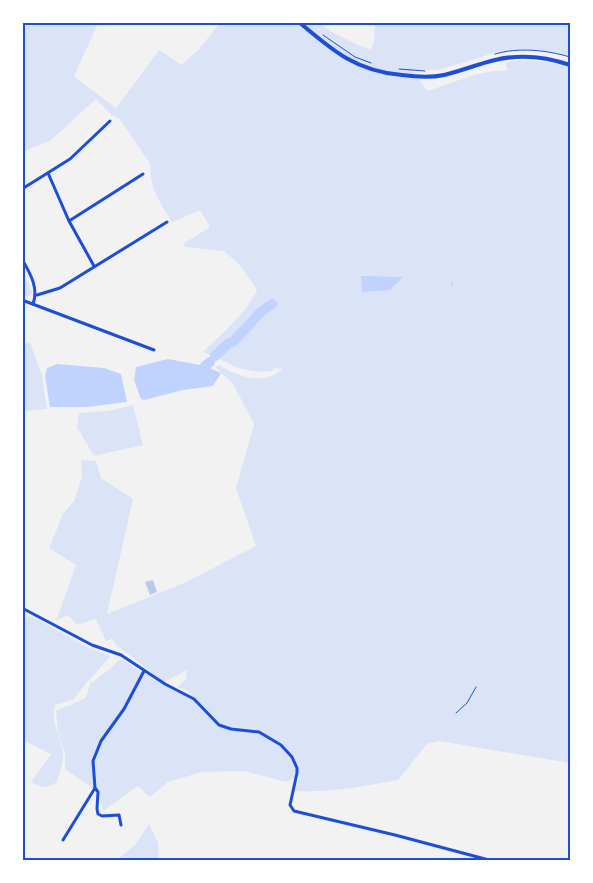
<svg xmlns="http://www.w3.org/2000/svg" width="593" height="883" font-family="Poppins,sans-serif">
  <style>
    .green { fill: #dbe4f7 }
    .water { fill: #bfd3fe }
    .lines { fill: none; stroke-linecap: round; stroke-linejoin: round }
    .stream { stroke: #bfd3fe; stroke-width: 2 }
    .river { stroke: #bfd3fe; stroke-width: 10 }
    .building { fill: #bdc9ec }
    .path { stroke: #1d4ed8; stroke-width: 1 }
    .minor { stroke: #1d4ed8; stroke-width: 3 }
    .tertiary { stroke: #1d4ed8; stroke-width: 4 }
    .neatline { fill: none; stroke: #1d4ed8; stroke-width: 2 }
  </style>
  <rect width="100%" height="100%" fill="#f2f2f2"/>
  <g class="green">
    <path d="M23 23H96L97 26 74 76 116 108 159 50 182 65 199 49 220 23H318L335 34 370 50 374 43 375 23H570V56L539 50 521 49 497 52 439 70H413L427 91C447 85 488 67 507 71L506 62C528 59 550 61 570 68V763L439 741 427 744 398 780C364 786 330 793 295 791L300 775 286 782 244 771 202 772 168 782 150 797 138 786 103 811 98 792 65 769V754L58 732 56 711 86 698 90 684 110 669 120 659 129 663 134 668 193 700 188 691 178 687 186 679 187 670 164 682 115 644 112 639 106 641 96 619 77 625 70 617 66 616 53 621 57 618 76 565 49 548 63 514 74 501 82 477 81 460 96 461 101 478 133 499 107 614 186 582 256 546 236 488 254 424 233 384 215 367 219 365C239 377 263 386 283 369L274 368 272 371C242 375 229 362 203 352 222 333 245 315 257 290L240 265 224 251 185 247 183 244 210 227 200 210 172 222C162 206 147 184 151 165L119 118 112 115 96 99 51 140 23 152Z"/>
    <polygon points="27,280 32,292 29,297 23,296 23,281"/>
    <polygon points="30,342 42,375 47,409 23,411 23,345"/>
    <polygon points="133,405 143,445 94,456 77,427 79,413 108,411"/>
    <path d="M27 616 33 617 89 648 111 656 87 682 74 699 55 705C50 721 62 739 63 755 63 765 60 773 57 782 46 789 42 788 31 782L51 754 23 740 22 618Z"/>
    <polygon points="149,824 158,843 159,860 117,860 135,845"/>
  </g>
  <g class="water">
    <polygon points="361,276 403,277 390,290 362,292"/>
    <polygon points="168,359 205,366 221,373 213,386 183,390 144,400 141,399 134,380 136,367"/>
    <polygon points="57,364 104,368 121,374 127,402 87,407 50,407 45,376 47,368"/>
  </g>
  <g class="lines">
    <polyline class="stream" points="452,284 452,283"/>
    <g class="river">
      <polyline points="215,356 229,343 233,342 262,311 272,304"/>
      <polyline points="205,366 210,362"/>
    </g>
  </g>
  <polygon class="building" points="153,580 157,592 150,595 145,582"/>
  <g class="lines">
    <g class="path">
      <polyline points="323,35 355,57 371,63"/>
      <path d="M495 54C519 47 546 50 570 57"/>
      <polyline points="399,69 425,71"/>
      <polyline points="456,713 467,703 476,687"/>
    </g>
    <g class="minor">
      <polyline points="48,173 69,221 94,266"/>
      <polyline points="22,189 70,159 110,121"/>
      <polyline points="69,221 143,174"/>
      <path d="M22 259C30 273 39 288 33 304"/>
      <polyline points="37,295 60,288 167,222"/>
      <polyline points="22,300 154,350"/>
      <polyline points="22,608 92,645 121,655 165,684 194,699 219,725 231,729 259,732 281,745 292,757 297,768 297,773 290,805 294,811 395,835 489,860"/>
      <polyline points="121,825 119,815 102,816 98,814 97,809 98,792 95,788 93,761 101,741 124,709 144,671"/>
      <polyline points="63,840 95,788"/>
    </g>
    <path class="tertiary" d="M299 22C333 51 356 71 402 75 416 77 430 78 444 75 461 71 478 64 495 60 520 54 547 57 570 65"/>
  </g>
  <rect width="593" height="883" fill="none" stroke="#ffffff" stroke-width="48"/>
  <rect x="24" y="24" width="545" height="835" class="neatline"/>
</svg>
